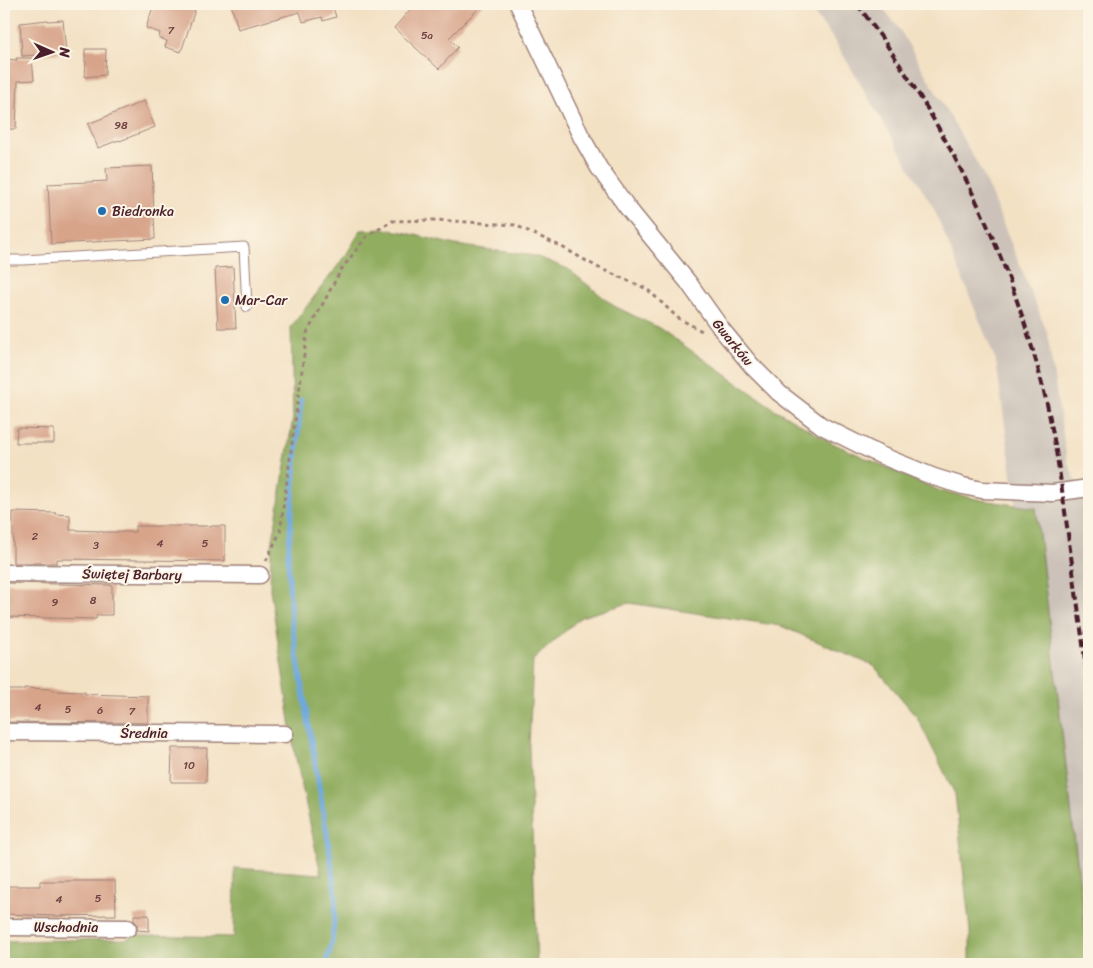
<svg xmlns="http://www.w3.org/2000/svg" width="1093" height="968" font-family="Sriracha,sans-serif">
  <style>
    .industrial { fill: #ccc2b9 }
    .forest { fill: #91ad60; stroke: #6e6646 }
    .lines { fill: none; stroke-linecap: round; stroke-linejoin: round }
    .stream { stroke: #6ea8de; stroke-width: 5 }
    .building { fill: #d7a389 }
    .lane-casing { stroke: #9e8078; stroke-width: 11 }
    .street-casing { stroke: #9e8078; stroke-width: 19 }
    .path { stroke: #9e8078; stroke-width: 3; stroke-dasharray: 4 4; stroke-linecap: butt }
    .lane { stroke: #fff; stroke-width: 9 }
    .street { stroke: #fff; stroke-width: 16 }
    .rail { stroke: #4a1f2b; stroke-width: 4; stroke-dasharray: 8 4; stroke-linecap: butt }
    .poi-dot { fill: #1f6fb2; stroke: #fcf5e5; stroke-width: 2 }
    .labels { text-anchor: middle; stroke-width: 4; stroke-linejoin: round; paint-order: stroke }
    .number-label { font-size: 11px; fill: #6d4042 }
    .poi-label { font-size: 14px; fill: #4a1f2b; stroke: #fcf5e5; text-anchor: start }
    .street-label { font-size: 14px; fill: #4a1f2b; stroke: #fcf5e5 }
  </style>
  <rect width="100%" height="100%" fill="#fcf5e5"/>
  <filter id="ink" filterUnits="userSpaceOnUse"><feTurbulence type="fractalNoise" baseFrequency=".02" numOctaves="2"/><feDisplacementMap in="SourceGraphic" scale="10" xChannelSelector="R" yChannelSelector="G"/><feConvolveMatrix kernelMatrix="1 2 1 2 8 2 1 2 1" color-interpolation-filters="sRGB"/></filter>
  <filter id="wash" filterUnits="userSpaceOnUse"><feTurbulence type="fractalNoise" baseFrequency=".0096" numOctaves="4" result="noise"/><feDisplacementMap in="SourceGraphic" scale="20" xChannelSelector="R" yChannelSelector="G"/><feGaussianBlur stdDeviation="1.12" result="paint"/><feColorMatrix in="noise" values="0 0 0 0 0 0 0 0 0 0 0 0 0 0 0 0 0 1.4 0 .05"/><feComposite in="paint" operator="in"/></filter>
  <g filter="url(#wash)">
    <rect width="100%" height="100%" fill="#f3e1c4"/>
    <polygon class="industrial" points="807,4 880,4 900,30 982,172 1047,332 1067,461 1089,510 1089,964 1076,964 1011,468 996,361 934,209 835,41"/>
    <polygon class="forest" points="384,229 403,232 455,245 535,256 568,269 614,306 659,328 776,410 832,443 938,490 981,500 1036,508 1089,964 970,964 970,931 955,794 917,717 874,666 781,626 629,603 581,617 533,660 529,747 537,964 4,964 4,941 127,939 134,935 234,937 235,868 321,874 295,754 270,589 271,551 293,418 291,327 346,255 361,230"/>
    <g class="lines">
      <polyline class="stream" points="301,400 288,556 291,619 329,846 336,899 332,943 326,964"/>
    </g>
    <g id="blocks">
      <g class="building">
        <polygon points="154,4 186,4 196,7 181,52 165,47 167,41 159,38 160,33 146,28"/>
        <polygon points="231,4 332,4 336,17 323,21 322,17 303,22 300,12 238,29"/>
        <polygon points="415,4 483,4 449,38 458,47 439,69 394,28"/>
        <polygon points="48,20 48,21 63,20 66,53 22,56 20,23"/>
        <polygon points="85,49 106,49 105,75 85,77 86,62 85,62"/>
        <polygon points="16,58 32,58 34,80 18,81 16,129 4,129 5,73 4,73 4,59 17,60"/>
        <polygon points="144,101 155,127 120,141 119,140 98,148 88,124"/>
        <polygon points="152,166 155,239 51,244 48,184 107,181 106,168"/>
        <polygon points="233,267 236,328 218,328 215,268"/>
        <polygon points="17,428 54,429 54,443 16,443"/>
        <polygon points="13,512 56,513 56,514 70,515 70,530 101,531 101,532 135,532 135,526 225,526 225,561 57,559 57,563 13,563"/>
        <polygon points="4,583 112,585 112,615 97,615 96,619 4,617"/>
        <polygon points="24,688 52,689 52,691 85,692 85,694 148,696 148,723 4,722 4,690 24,690"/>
        <polygon points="172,748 207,748 206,782 171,782"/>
        <polygon points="40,881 115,881 116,915 53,916 4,914 4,886 40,886"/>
        <polygon points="134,915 149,915 149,931 137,930 137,924 134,920"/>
      </g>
    </g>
  </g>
  <g filter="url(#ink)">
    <use href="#blocks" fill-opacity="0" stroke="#9e8078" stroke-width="1"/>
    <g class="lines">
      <defs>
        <polyline id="lane" points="4,260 23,260 244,247 247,307"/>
        <g id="street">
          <polyline points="518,4 581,136 599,168 627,207 688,282 723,331 752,366 779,393 822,426 880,455 934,477 963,486 982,490 1053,493 1089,488"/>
          <polyline points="4,573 260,575"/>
          <polyline points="4,732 285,734"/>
          <polyline points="4,927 128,928"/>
        </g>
      </defs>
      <use href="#lane" class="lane-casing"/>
      <use href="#street" class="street-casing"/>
      <polyline class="path" points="266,561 280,532 307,333 341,270 366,237 392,221 437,220 515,225 562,247 597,267 647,289 678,318 702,331"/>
      <use href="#lane" class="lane"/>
      <use href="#street" class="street"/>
      <path class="rail" d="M857 4C947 123 1013 259 1047 404 1057 450 1063 496 1069 542 1076 592 1083 642 1089 692"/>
    </g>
  </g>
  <g class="poi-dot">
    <circle cx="102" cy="211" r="5"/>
    <circle cx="225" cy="300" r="5"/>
  </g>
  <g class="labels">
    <g class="number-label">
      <text x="171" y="34">7</text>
      <text x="427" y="39">5a</text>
      <text x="121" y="129">98</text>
      <text x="35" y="540">2</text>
      <text x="160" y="547">4</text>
      <text x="205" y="547">5</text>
      <text x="96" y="549">3</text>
      <text x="93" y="604">8</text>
      <text x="55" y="606">9</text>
      <text x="38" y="711">4</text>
      <text x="68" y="713">5</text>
      <text x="100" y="714">6</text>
      <text x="132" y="715">7</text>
      <text x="189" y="769">10</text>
      <text x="98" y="902">5</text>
      <text x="59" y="903">4</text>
    </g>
    <g class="poi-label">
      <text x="112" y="216">Biedronka</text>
      <text x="235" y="305">Mar-Car</text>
    </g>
    <g class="street-label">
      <text transform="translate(733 342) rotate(51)" y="5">Gwarków</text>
      <text transform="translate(132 574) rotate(1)" y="5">Świętej Barbary</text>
      <text x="144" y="738">Średnia</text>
      <text x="66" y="932">Wschodnia</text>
    </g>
  </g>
  <rect width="1093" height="968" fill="none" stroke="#fcf5e5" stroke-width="20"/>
  <g transform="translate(52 52) rotate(92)" stroke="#fcf5e5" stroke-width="4" paint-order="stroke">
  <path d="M0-4L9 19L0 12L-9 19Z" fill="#4a1f2b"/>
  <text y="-8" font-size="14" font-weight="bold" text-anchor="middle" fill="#4a1f2b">N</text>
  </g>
</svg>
